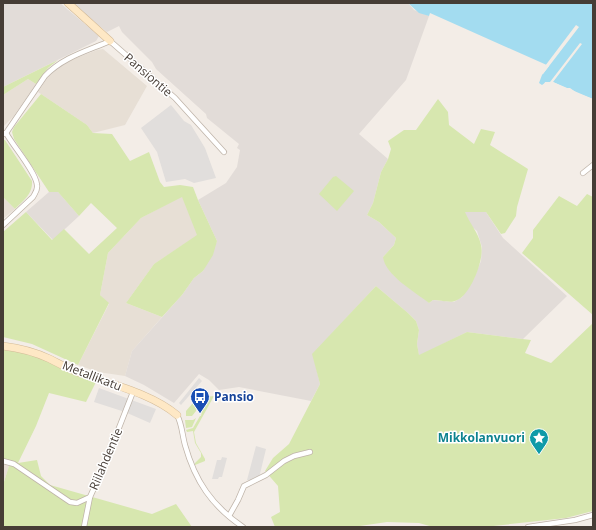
<svg xmlns="http://www.w3.org/2000/svg" width="596" height="530" font-family="'Open Sans',sans-serif">
  <style>
    .residential { fill: #e7dfd5 }
    .industrial { fill: #e2dcd8 }
    .green { fill: #d7e7af }
    .parking { fill: #e1dedc }
    .water { fill: #a3dcf0 }
    .pier { fill: #f3ede7 }
    .lines { fill: none; stroke-linecap: round; stroke-linejoin: round }
    .street-casing { stroke: #bfb4a9; stroke-width: 6 }
    .secondary-casing { stroke: #d3ba97; stroke-width: 8 }
    .street { stroke: #fff; stroke-width: 4.5 }
    .secondary { stroke: #fee8c5; stroke-width: 7 }
    .labels { text-anchor: middle; stroke-width: 3; stroke-linejoin: round; paint-order: stroke }
    .street-label { font-size: 12px; fill: #463d36; stroke: #fff }
    .transit-label { font-size: 12px; font-weight: bold; fill: #164399; stroke: #fff; text-anchor: start }
    .culture-label { font-size: 12px; font-weight: bold; fill: #0d838f; stroke: #fff; text-anchor: end }
  </style>
  <rect width="100%" height="100%" fill="#f3ede7"/>
  <g class="residential">
    <polygon points="103,49 147,86 125,125 93,133 87,125 38,92 48,77 60,67 71,60 97,50"/>
    <polygon points="28,79 36,84 13,117 3,127 3,95"/>
    <polygon points="182,196 198,235 154,264 126,303 162,317 132,351 125,376 98,372 78,365 109,304 100,295 108,253 141,218"/>
    <polygon points="3,197 15,209 3,219"/>
    <polygon points="3,464 9,466 3,485"/>
  </g>
  <g class="industrial">
    <polygon points="3,3 60,3 99,36 96,41 3,87"/>
    <polygon points="71,3 408,3 414,10 429,16 406,80 359,134 388,159 381,172 373,203 367,215 379,222 396,238 394,245 383,257 429,303 433,300 454,302 462,297 474,278 481,261 482,247 477,231 471,226 464,212 486,212 503,238 567,296 566,297 523,339 467,332 419,356 417,344 419,330 416,321 408,313 376,286 313,354 320,384 311,401 239,387 219,390 209,380 199,374 174,403 144,385 125,376 132,351 182,295 194,278 203,271 217,241 198,200 226,183 237,167 240,150 237,148 239,144 207,118 206,114 156,69 152,62 122,32 119,26 107,32"/>
    <polygon points="49,192 58,192 79,216 53,240 26,212"/>
  </g>
  <g class="green">
    <polygon points="58,60 48,68 36,84 28,79 3,95 3,87"/>
    <polygon points="41,94 87,125 93,133 112,134 130,161 149,152 160,182 164,187 180,185 193,187 198,200 217,241 213,255 203,271 194,278 182,295 162,317 126,303 154,264 197,235 182,197 141,218 108,253 100,295 109,303 78,365 32,344 3,337 3,232 26,212 52,240 64,229 89,254 117,228 91,203 79,216 58,192 49,192 14,139 12,132 14,127"/>
    <path d="M438 99 448 112 449 125 474 144 481 129 495 132 490 145 528 169 517 207 516 216 505 233 501 234 486 212H465C470 224 478 232 481 245 485 259 470 297 455 301 451 303 439 300 433 300L429 303C415 292 385 275 383 257L394 245 396 238 379 222 367 215 373 203 381 172 388 159 391 149 388 141 404 130H416Z"/>
    <path d="M3 140H5L32 181C33 194 23 201 15 209L3 197Z"/>
    <polygon points="336,176 354,191 337,211 319,194 333,177"/>
    <polygon points="587,194 593,197 593,315 522,253 533,238 533,230 559,196 577,206"/>
    <polygon points="376,286 408,313 416,321 419,330 417,344 419,355 467,332 531,340 525,353 551,363 593,323 593,511 566,518 484,527 433,527 419,523 387,522 353,527 294,526 292,527 275,527 271,517 280,512 278,486 265,471 273,458 289,444 320,384 312,354"/>
    <polygon points="3,348 23,351 31,356 38,356 71,372 96,382 86,402 49,393 36,426 18,463 37,460 41,476 50,485 152,514 176,504 192,527 3,527 3,485 9,466 15,464 3,459"/>
    <polygon points="214,396 194,432 196,443 205,459 205,461 195,465 195,463 201,457 201,453 195,443 193,431 187,432 186,430 193,428 200,416 201,416 203,407 202,401 206,397"/>
    <polygon points="192,404 195,404 196,406 196,411 192,416 186,416 186,411"/>
    <polygon points="196,418 192,427 186,428 185,420 193,420"/>
  </g>
  <g class="parking">
    <polygon points="171,105 184,121 191,125 205,148 216,178 194,183 185,179 166,182 157,152 141,128"/>
    <polygon points="199,378 202,381 181,405 179,403"/>
    <polygon points="99,388 156,409 150,423 125,412 94,402"/>
    <polygon points="256,446 266,449 259,478 255,477 254,480 247,480"/>
    <polygon points="222,457 227,458 222,477 219,477 218,479 212,479 217,460 221,460"/>
  </g>
  <polygon class="water" points="408,3 593,3 593,99 577,93 570,88 566,88 553,82 546,82 542,85 539,83 542,75 549,66 430,13 429,16 419,13"/>
  <g class="pier">
    <polygon points="576,25 579,27 543,74 541,73 546,67 545,66"/>
    <polygon points="580,43 582,44 553,82 593,99 593,101 554,85 547,84 546,86 544,85 545,82 550,82"/>
  </g>
  <g class="lines">
    <defs>
      <g id="street">
        <path d="M3 134 6 133 45 76C63 57 87 51 110 41L175 98 224 152"/>
        <polyline points="583,173 593,165"/>
        <path d="M3 225 33 197C35 193 38 190 37 185 36 172 13 146 6 133"/>
        <path d="M177 415C182 424 182 434 185 445 195 481 212 506 243 527"/>
        <polyline points="3,461 14,464 70,502 77,503 90,497"/>
        <polyline points="229,516 238,500 244,486 266,475 284,461 294,456 310,452"/>
        <polyline points="84,527 90,497 104,466 133,392"/>
        <polyline points="528,527 575,520 593,515"/>
      </g>
      <g id="secondary">
        <polyline points="68,3 110,41"/>
        <path d="M3 346C20 348 35 352 50 359 58 363 65 367 72 370 105 383 150 392 177 415"/>
      </g>
    </defs>
    <use href="#street" class="street-casing"/>
    <use href="#secondary" class="secondary-casing"/>
    <use href="#street" class="street"/>
    <use href="#secondary" class="secondary"/>
  </g>
  <defs>
    <symbol id="bus-pin" viewBox="-11 -11 22 30"><path d="M0 17L-7.5 6A9.5 9.5 0 1 1 7.5 6Z" fill="#1a4fb4" stroke="#fff"/><path d="M-5-6H5V4H4V6H2V4H-2V6H-4V4H-5ZM-3.5-4V0h7V-4ZM-3.5 1.2v1.5H-2V1.2ZM2 1.2v1.5H3.5V1.2Z" fill="#fff"/></symbol>
    <symbol id="sight-pin" viewBox="-11 -11 22 30"><path d="M0 17L-7.5 6A9.5 9.5 0 1 1 7.5 6Z" fill="#0f9aa8" stroke="#fff"/><path d="M0-6L1.8-2.2L6-1.7L2.9 1.2L3.7 5.4L0 3.3L-3.7 5.4L-2.9 1.2L-6-1.7L-1.8-2.2Z" fill="#fff"/></symbol>
  </defs>
  <g fill-rule="evenodd">
    <use href="#bus-pin" x="189" y="386" width="22" height="30"/>
    <use href="#sight-pin" x="528" y="427" width="22" height="30"/>
  </g>
  <g class="labels">
    <g class="street-label">
      <text transform="translate(148 75) rotate(41)" y="4">Pansiontie</text>
      <text transform="translate(92 376) rotate(21)" y="4">Metallikatu</text>
      <text transform="translate(106 459) rotate(-67)" y="4">Riilahdentie</text>
    </g>
    <g class="transit-label">
      <text x="214" y="401">Pansio</text>
    </g>
    <g class="culture-label">
      <text x="525" y="442">Mikkolanvuori</text>
    </g>
  </g>
  <rect width="596" height="530" fill="none" stroke="#463d36" stroke-width="8"/>
</svg>
